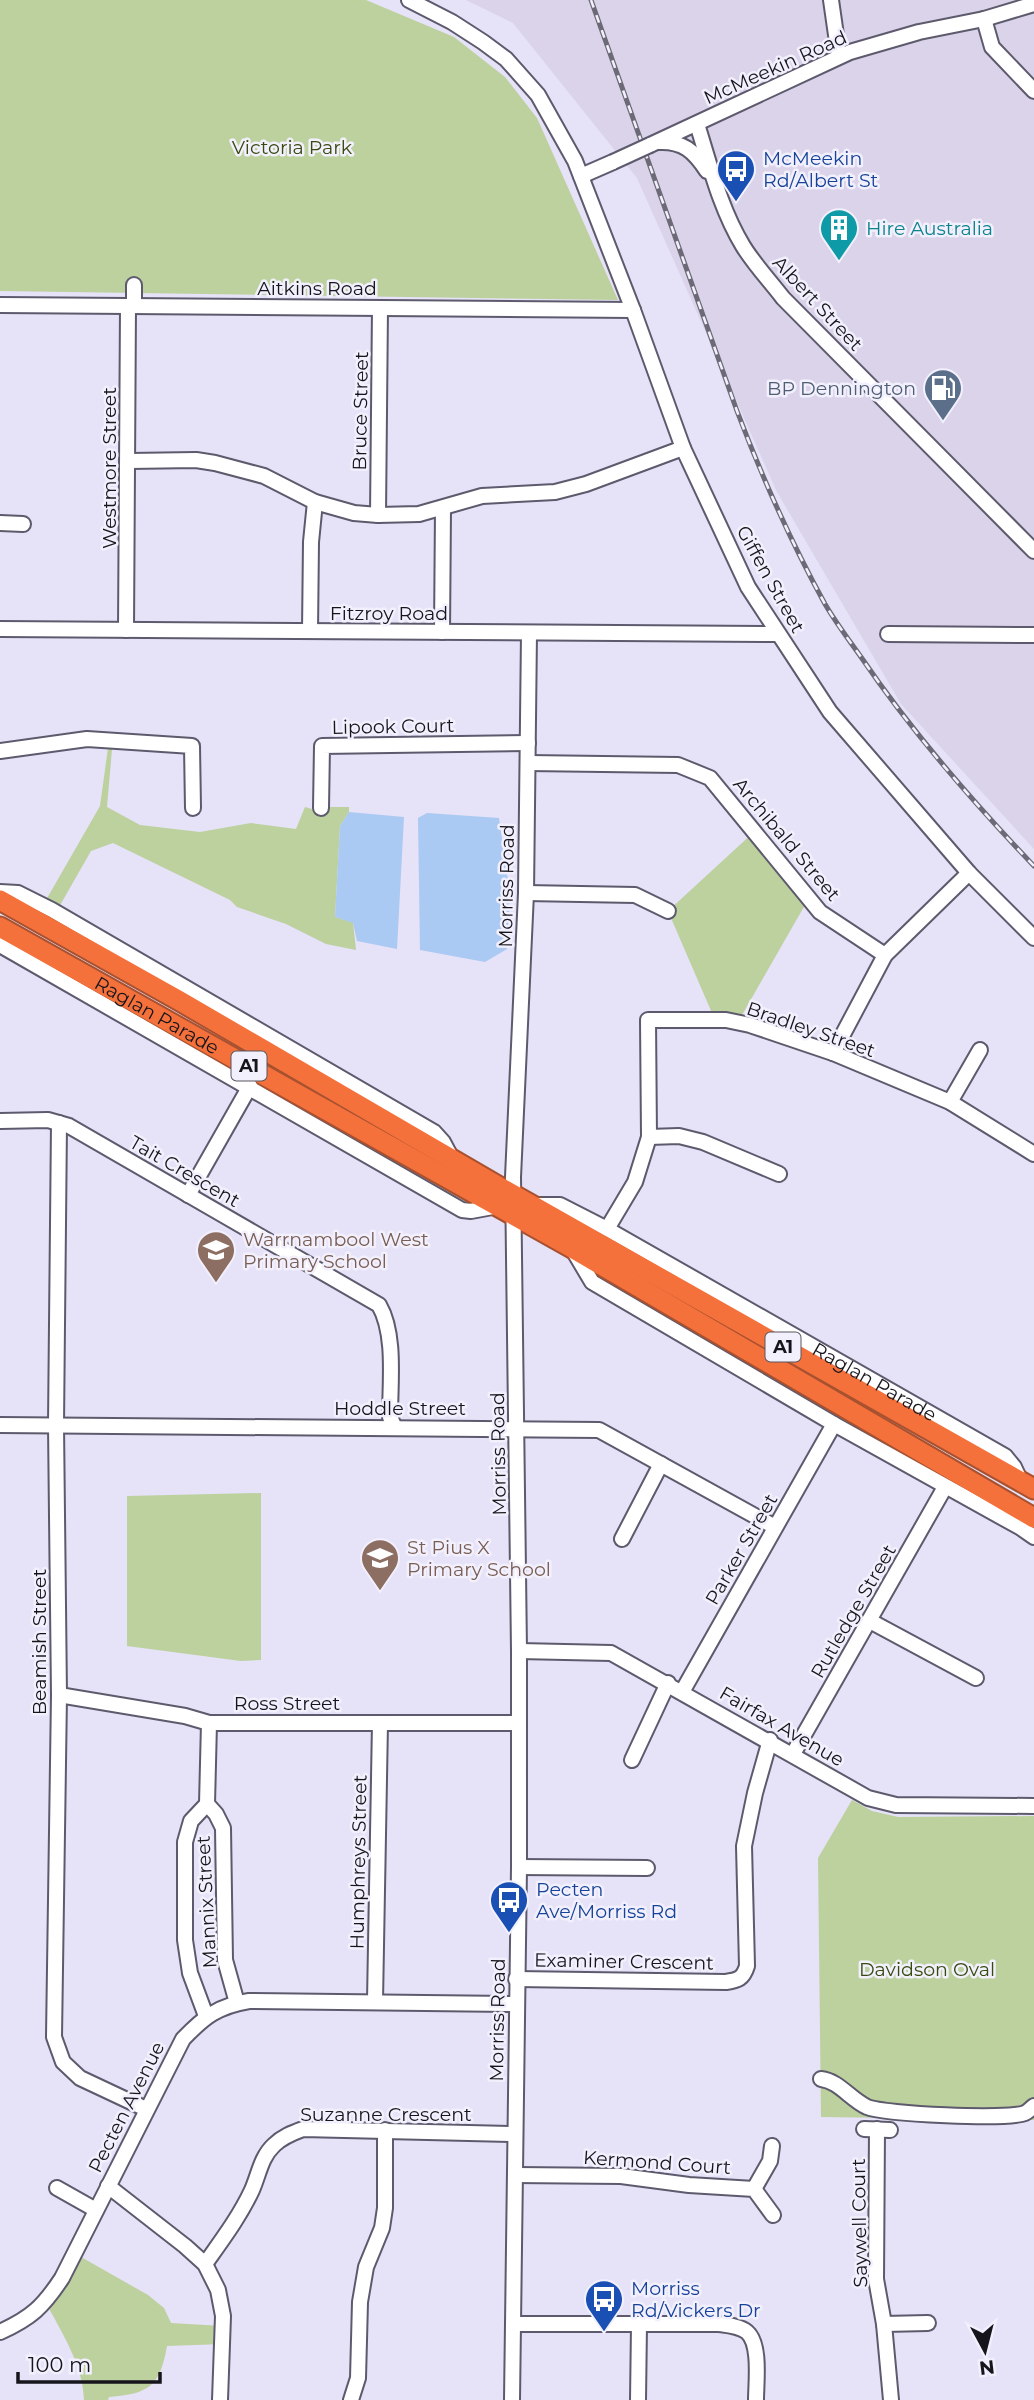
<svg xmlns="http://www.w3.org/2000/svg" width="1034" height="2400" font-family="Montserrat,sans-serif">
  <style>
    .industrial { fill: #dad3e9 }
    .green { fill: #bcd19e }
    .water { fill: #aac9f3 }
    .lines { fill: none; stroke-linecap: round; stroke-linejoin: round }
    .minor-casing { stroke: #5e5a6d; stroke-width: 18 }
    .highway-casing { stroke: #a75130; stroke-width: 23 }
    .minor { stroke: #fff; stroke-width: 14 }
    .highway { stroke: #f5713b; stroke-width: 19 }
    .rail-casing { stroke: #6c6a76; stroke-width: 5 }
    .rail { stroke: #f3f0fd; stroke-width: 2.5; stroke-dasharray: 8; stroke-linecap: butt }
    .minor-bridge-casing { stroke: #5e5a6d; stroke-width: 18; stroke-linecap: butt }
    .minor-bridge { stroke: #fff; stroke-width: 14 }
    .labels { text-anchor: middle; stroke-width: 5; stroke-linejoin: round; paint-order: stroke }
    .shield { fill: #f3f0fd; stroke: #585760; stroke-width: 2 }
    .shield-label { font-size: 18px; font-weight: bold; fill: #16151c }
    .street-label { font-size: 19px; fill: #16151c; stroke: #f3f0fd }
    .park-label { font-size: 19px; fill: #374b0f; stroke: #f3f0fd }
    .transit-label { font-size: 19px; fill: #164399; stroke: #f3f0fd; text-anchor: start }
    .culture-label { font-size: 19px; fill: #0d838f; stroke: #f3f0fd; text-anchor: start }
    .service-label { font-size: 19px; fill: #4e5e75; stroke: #f3f0fd; text-anchor: end }
    .education-label { font-size: 19px; fill: #785e54; stroke: #f3f0fd; text-anchor: start }
  </style>
  <rect width="100%" height="100%" fill="#e6e2f7"/>
  <polygon class="industrial" points="466,0 1034,0 1034,849 901,704 777,492 637,178 513,23"/>
  <g class="green">
    <polygon points="0,0 366,0 454,37 505,77 537,118 618,300 0,291"/>
    <polygon points="108,748 112,749 107,807 140,825 200,832 251,823 296,829 305,807 312,809 317,815 327,813 329,807 349,807 349,812 340,826 335,917 353,922 356,950 326,944 286,924 237,907 230,900 113,843 91,851 59,907 46,900 100,806"/>
    <polygon points="755,831 809,898 738,1022 715,1020 668,911"/>
    <polygon points="261,1493 261,1660 241,1661 127,1646 127,1496"/>
    <polygon points="852,1800 872,1811 898,1817 1034,1816 1034,2120 821,2117 818,1858"/>
    <path d="M74 2253 148 2295 164 2308 171 2323 223 2326V2344L167 2346C160 2386 149 2394 109 2397L108 2400H84C83 2365 62 2333 46 2303Z"/>
  </g>
  <g class="water">
    <polygon points="349,812 404,817 397,949 357,941 353,923 335,917 340,826"/>
    <polygon points="427,813 499,818 510,895 507,949 485,962 420,950 418,818"/>
  </g>
  <g class="lines">
    <defs>
      <g id="minor">
        <polyline points="409,0 452,22 483,42 506,59 538,95 575,161 633,310 683,448 748,587 830,712 969,873 1034,938"/>
        <polyline points="831,0 839,56"/>
        <polyline points="984,19 992,47 1034,91"/>
        <path d="M697 124C710 165 720 208 743 246 754 264 770 281 783 298L1034 551"/>
        <path d="M659 142C683 141 694 151 707 171"/>
        <polyline points="650,145 850,52 919,32 984,19 1034,4"/>
        <polyline points="581,176 613,162"/>
        <polyline points="134,285 134,306"/>
        <polyline points="0,305 633,310"/>
        <polyline points="129,461 196,460 215,463 264,476 315,502 354,513 378,515 419,514 482,496 555,492 586,484 683,448"/>
        <polyline points="378,515 380,308"/>
        <polyline points="0,523 23,524"/>
        <polyline points="0,629 777,634"/>
        <polyline points="126,630 128,306"/>
        <polyline points="310,631 311,542 315,502"/>
        <polyline points="442,632 443,509"/>
        <polyline points="888,634 1034,635"/>
        <polyline points="0,751 87,739 192,746 193,808"/>
        <polyline points="528,763 678,765 710,778 820,912 885,955"/>
        <polyline points="321,808 322,746 528,743"/>
        <polyline points="0,892 18,893 52,910 434,1132 443,1142 451,1157"/>
        <polyline points="526,893 635,895 668,911"/>
        <polyline points="0,945 462,1210 471,1211 498,1206"/>
        <polyline points="833,1053 885,955 969,873"/>
        <polyline points="950,1102 980,1050"/>
        <path d="M0 1121 48 1120 69 1126 379 1305C396 1334 390 1383 390 1417L395 1428"/>
        <polyline points="59,1123 56,1425 59,1695 54,2037 63,2062 80,2078 146,2109"/>
        <polyline points="649,1137 679,1136 703,1142 779,1174"/>
        <polyline points="188,1195 250,1086"/>
        <path id="s1" d="M533 1205H560L607 1229 1005 1456 1014 1467 1021 1482"/>
        <polyline points="607,1229 635,1182 649,1137 648,1020 726,1020 750,1025 833,1053 950,1102 1034,1154"/>
        <polyline points="573,1250 592,1282 834,1424 1021,1528 1034,1537"/>
        <polyline points="0,1425 599,1430 775,1527"/>
        <polyline points="622,1539 661,1464"/>
        <polyline points="870,1621 976,1678"/>
        <polyline points="519,1651 611,1653 868,1798 896,1805 1034,1806"/>
        <polyline points="682,1692 834,1424"/>
        <polyline points="59,1695 185,1716 209,1723 519,1723"/>
        <polyline points="793,1754 945,1487"/>
        <polyline points="632,1760 668,1683"/>
        <polyline points="207,1804 216,1814 223,1828 225,1960 237,2003"/>
        <polyline points="519,1867 647,1868"/>
        <path d="M516 1979 726 1982C738 1980 743 1979 747 1966L744 1846 755 1793 770 1740"/>
        <polyline points="375,2001 380,1723"/>
        <polyline points="206,2016 190,1973 185,1940 185,1842 191,1821 207,1804 209,1723"/>
        <path d="M821 2079C839 2081 850 2099 867 2107 884 2114 1008 2120 1025 2113 1029 2111 1031 2108 1034 2106"/>
        <polyline points="864,2129 890,2130"/>
        <polyline points="877,2129 876,2279 884,2324 891,2400"/>
        <polyline points="515,2175 621,2176 689,2185 754,2189 773,2215"/>
        <polyline points="108,2186 185,2246 205,2264 218,2290 223,2316 220,2400"/>
        <polyline points="57,2188 96,2210"/>
        <polyline points="754,2189 770,2161 772,2146"/>
        <path d="M205 2264C222 2240 240 2216 252 2190 259 2174 261 2157 274 2145 282 2137 292 2133 303 2129L515 2134"/>
        <path d="M513 2324H719C727 2325 740 2326 747 2332 761 2344 756 2383 756 2400"/>
        <polyline points="884,2324 928,2323"/>
        <path d="M0 2332C31 2318 43 2307 62 2278L183 2039C204 2017 218 2006 249 2001L517 2004"/>
        <polyline points="351,2400 358,2378 360,2302 366,2267 382,2228 385,2208 385,2130"/>
        <polyline points="512,2400 519,1867 519,1651 513,1177 526,893 529,633"/>
        <polyline points="638,2400 639,2325"/>
      </g>
      <g id="highway">
        <polyline points="0,900 180,1001 496,1185 1034,1489"/>
        <path id="s2" d="M0 927 572 1248 1034 1518"/>
      </g>
    </defs>
    <use href="#minor" class="minor-casing"/>
    <use href="#highway" class="highway-casing"/>
    <use href="#minor" class="minor"/>
    <use href="#highway" class="highway"/>
    <defs>
      <path id="rail" d="M591 0 737 411C762 477 791 542 825 604 836 623 849 640 861 657 912 732 971 800 1034 866"/>
    </defs>
    <use href="#rail" class="rail-casing"/>
    <use href="#rail" class="rail"/>
    <defs>
      <polyline id="minor-bridge" points="613,162 650,145"/>
    </defs>
    <use href="#minor-bridge" class="minor-bridge-casing"/>
    <use href="#minor-bridge" class="minor-bridge"/>
  </g>
  <defs>
    <symbol id="bus-pin" viewBox="-11 -11 22 30"><path d="M0 17L-7.5 6A9.5 9.5 0 1 1 7.5 6Z" fill="#1a4fb4" stroke="#f3f0fd"/><path d="M-5-6H5V4H4V6H2V4H-2V6H-4V4H-5ZM-3.5-4V0h7V-4ZM-3.5 1.2v1.5H-2V1.2ZM2 1.2v1.5H3.5V1.2Z" fill="#fff"/></symbol>
    <symbol id="building-pin" viewBox="-11 -11 22 30"><path d="M0 17L-7.5 6A9.5 9.5 0 1 1 7.5 6Z" fill="#0f9aa8" stroke="#f3f0fd"/><path d="M-4-6H4V6H1V3H-1V6H-4ZM-2.5-4.3h1.7v1.8h-1.7ZM.8-4.3h1.7v1.8H.8ZM-2.5-1h1.7V.8h-1.7ZM.8-1h1.7V.8H.8Z" fill="#fff"/></symbol>
    <symbol id="fuel-pin" viewBox="-11 -11 22 30"><path d="M0 17L-7.5 6A9.5 9.5 0 1 1 7.5 6Z" fill="#5c6f8a" stroke="#f3f0fd"/><path d="M-5.5-6h7V0h2V4h1.3V-2.5L3-4.5l.8-.8L6-3V5H2.5V1h-1V6h-7ZM-4.2-4.7v3.2H.2V-4.7Z" fill="#fff"/></symbol>
    <symbol id="school-pin" viewBox="-11 -11 22 30"><path d="M0 17L-7.5 6A9.5 9.5 0 1 1 7.5 6Z" fill="#8d6e63" stroke="#f3f0fd"/><path d="M0-5L7-2L0 1L-7-2ZM-4 1L0 2.5L4 1V4Q0 6-4 4Z" fill="#fff"/></symbol>
    <symbol id="university-pin" viewBox="-11 -11 22 30"><path d="M0 17L-7.5 6A9.5 9.5 0 1 1 7.5 6Z" fill="#8d6e63" stroke="#f3f0fd"/><path d="M0-5L7-2L0 1L-7-2ZM-4 1L0 2.5L4 1V4Q0 6-4 4Z" fill="#fff"/></symbol>
  </defs>
  <g fill-rule="evenodd">
    <use href="#bus-pin" x="714" y="147" width="44" height="60"/>
    <use href="#building-pin" x="817" y="206" width="44" height="60"/>
    <use href="#fuel-pin" x="921" y="366" width="44" height="60"/>
    <use href="#school-pin" x="194" y="1228" width="44" height="60"/>
    <use href="#university-pin" x="358" y="1536" width="44" height="60"/>
    <use href="#bus-pin" x="487" y="1878" width="44" height="60"/>
    <use href="#bus-pin" x="582" y="2277" width="44" height="60"/>
  </g>
  <g class="labels">
    <g class="shield">
      <rect x="231.5" y="1051.5" width="35" height="29" rx="5"/>
      <rect x="765.5" y="1332.5" width="35" height="29" rx="5"/>
    </g>
    <g class="shield-label">
      <text x="249" y="1072">A1</text>
      <text x="783" y="1353">A1</text>
    </g>
    <g class="street-label">
      <text transform="translate(775 67) rotate(-24)" y="7">McMeekin Road</text>
      <text x="317" y="295">Aitkins Road</text>
      <text transform="translate(818 303) rotate(47)" y="7">Albert Street</text>
      <text transform="translate(360 411) rotate(-89)" y="7">Bruce Street</text>
      <text transform="translate(109 468) rotate(-90)" y="7">Westmore Street</text>
      <text transform="translate(771 579) rotate(61)" y="7">Giffen Street</text>
      <text x="389" y="620">Fitzroy Road</text>
      <text transform="translate(393 726) rotate(-1)" y="7">Lipook Court</text>
      <text transform="translate(787 839) rotate(50)" y="7">Archibald Street</text>
      <text transform="translate(506 886) rotate(-89)" y="7">Morriss Road</text>
      <text dy="7" stroke="none"><textPath href="#s2" startOffset="180">Raglan Parade</textPath></text>
      <text transform="translate(811 1029) rotate(19)" y="7">Bradley Street</text>
      <text transform="translate(185 1171) rotate(30)" y="7">Tait Crescent</text>
      <text dy="7" stroke="none"><textPath href="#s1" startOffset="388">Raglan Parade</textPath></text>
      <text x="400" y="1415">Hoddle Street</text>
      <text transform="translate(498 1454) rotate(-91)" y="7">Morriss Road</text>
      <text transform="translate(741 1549) rotate(-60)" y="7">Parker Street</text>
      <text transform="translate(853 1611) rotate(-60)" y="7">Rutledge Street</text>
      <text transform="translate(39 1642) rotate(-90)" y="7">Beamish Street</text>
      <text x="287" y="1710">Ross Street</text>
      <text transform="translate(782 1726) rotate(30)" y="7">Fairfax Avenue</text>
      <text transform="translate(358 1862) rotate(-89)" y="7">Humphreys Street</text>
      <text transform="translate(206 1902) rotate(-93)" y="7">Mannix Street</text>
      <text transform="translate(624 1961) rotate(1)" y="7">Examiner Crescent</text>
      <text transform="translate(497 2020) rotate(-89)" y="7">Morriss Road</text>
      <text transform="translate(126 2107) rotate(-63)" y="7">Pecten Avenue</text>
      <text x="386" y="2121">Suzanne Crescent</text>
      <text transform="translate(657 2162) rotate(4)" y="7">Kermond Court</text>
      <text transform="translate(859 2223) rotate(-91)" y="7">Saywell Court</text>
    </g>
    <g class="park-label">
      <text x="292" y="154">Victoria Park</text>
      <text x="927" y="1976">Davidson Oval</text>
    </g>
    <g class="transit-label">
      <text x="763" y="165">McMeekin<tspan x="763" dy="22">Rd/Albert St</tspan></text>
      <text x="536" y="1896">Pecten<tspan x="536" dy="22">Ave/Morriss Rd</tspan></text>
      <text x="631" y="2295">Morriss<tspan x="631" dy="22">Rd/Vickers Dr</tspan></text>
    </g>
    <g class="culture-label">
      <text x="866" y="235">Hire Australia</text>
    </g>
    <g class="service-label">
      <text x="916" y="395">BP Dennington</text>
    </g>
    <g class="education-label">
      <text x="243" y="1246">Warrnambool West<tspan x="243" dy="22">Primary School</tspan></text>
      <text x="407" y="1554">St Pius X<tspan x="407" dy="22">Primary School</tspan></text>
    </g>
  </g>
  <g transform="translate(985 2351) rotate(173)" stroke="#f3f0fd" stroke-width="5" paint-order="stroke">
  <path d="M0-5L12 26L0 18L-12 26Z" fill="#16151c"/>
  <text y="-10" font-size="19" font-weight="bold" text-anchor="middle" fill="#16151c">N</text>
  </g>
  <path d="M18 2372v10h142v-10" fill="none" stroke="#16151c" stroke-width="3.5"/>
  <text x="28" y="2372" font-size="21" fill="#16151c" stroke="#f3f0fd" stroke-width="5" paint-order="stroke">100 m</text>
</svg>
